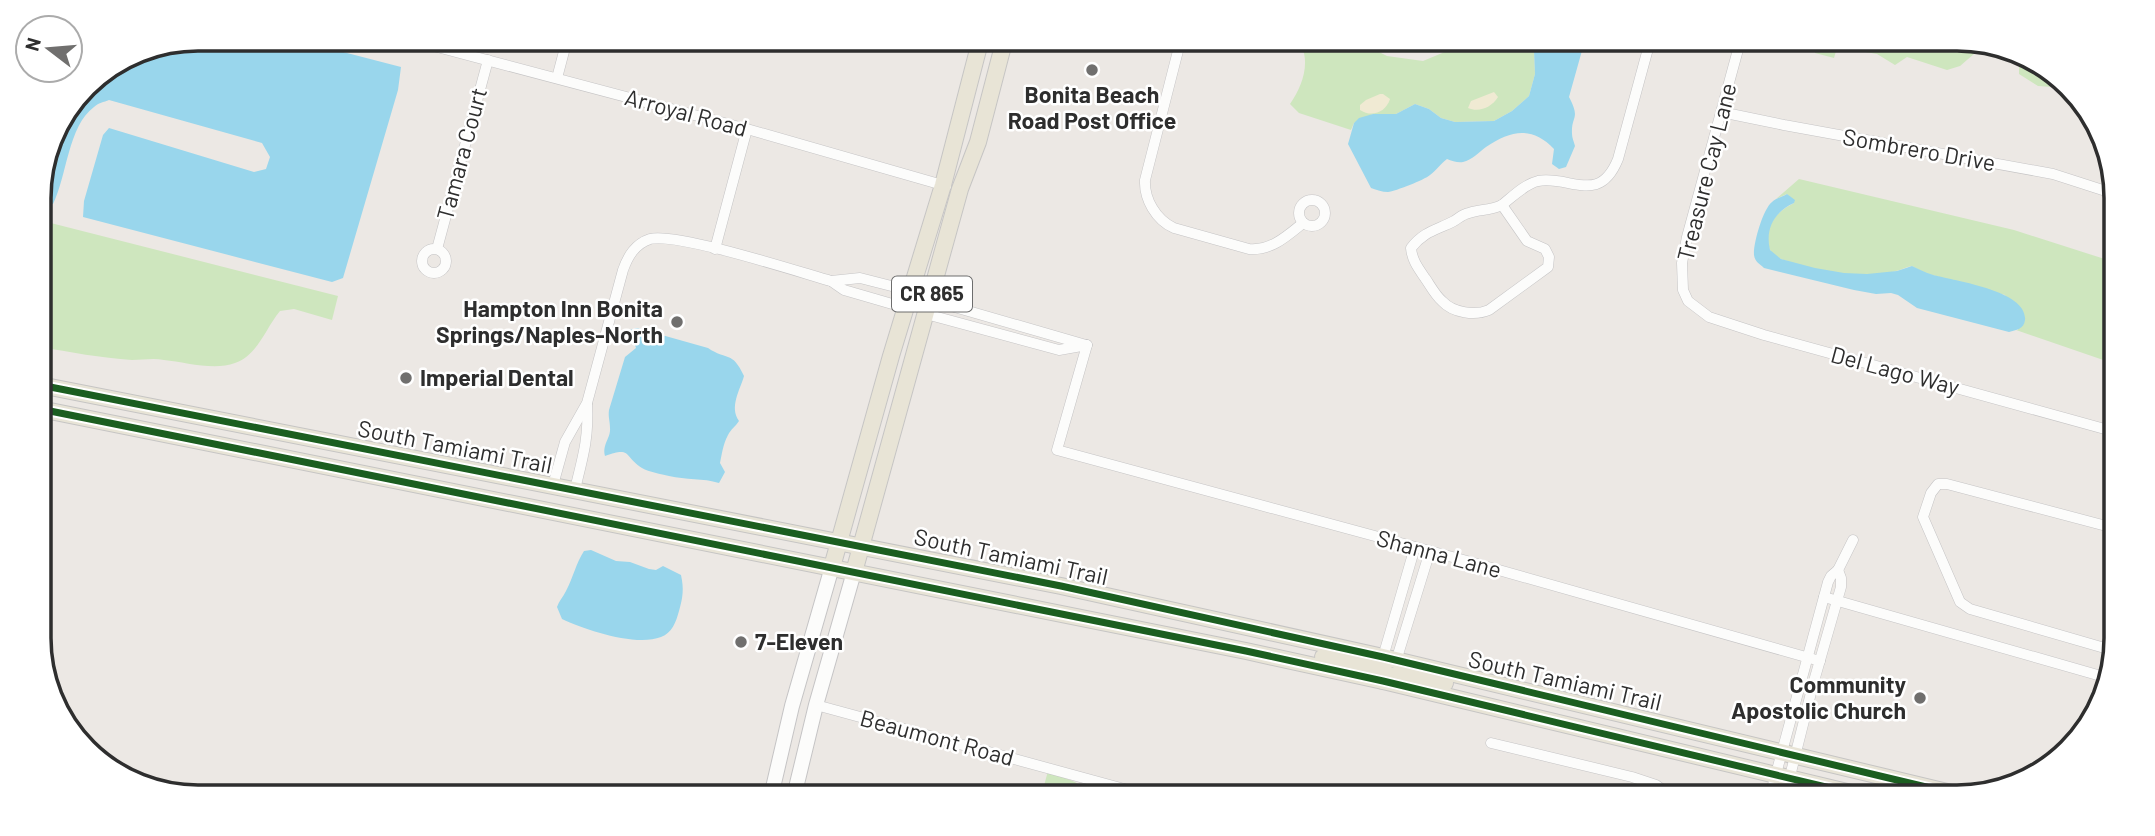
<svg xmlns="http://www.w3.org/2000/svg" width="2155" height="836" font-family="Barlow,sans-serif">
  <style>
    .green { fill: #cee6be }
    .sand { fill: #f0ead3 }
    .water { fill: #99d6ec }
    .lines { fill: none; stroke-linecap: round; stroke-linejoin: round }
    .minor-casing { stroke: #c5c4c5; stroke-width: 11 }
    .secondary-casing { stroke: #c5c4c5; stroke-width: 16 }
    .primary-casing { stroke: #c6c5c4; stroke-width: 18 }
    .minor { stroke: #fcfcfb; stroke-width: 10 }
    .secondary { stroke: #fcfcfb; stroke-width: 14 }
    .primary { stroke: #e8e4d6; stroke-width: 16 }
    .cycleway-casing { stroke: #fff; stroke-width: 11 }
    .cycleway { stroke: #1b5e20; stroke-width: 7 }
    .poi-dot { fill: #706f6e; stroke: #fff; stroke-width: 2.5 }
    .labels { text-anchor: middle; stroke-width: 5; stroke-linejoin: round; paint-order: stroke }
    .shield { fill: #fff; stroke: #6d6d6d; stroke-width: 2 }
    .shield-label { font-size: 21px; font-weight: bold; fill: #2e2e2e }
    .poi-label { font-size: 23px; font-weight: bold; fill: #2e2e2e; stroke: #fff; text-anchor: end }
    .street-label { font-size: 23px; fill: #2e2e2e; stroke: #fff }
    .rim { fill: none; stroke: #2e2e2e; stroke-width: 3.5 }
  </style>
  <rect width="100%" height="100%" fill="#ece8e4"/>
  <g class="green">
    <path d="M1321 44H1363L1387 56 1423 61 1447 51 1455 44 1536 45 1534 51 1535 74 1529 96 1512 111 1494 121 1455 122 1441 118 1429 109 1415 104 1396 114H1373L1354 123 1351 130 1299 113 1290 104C1301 88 1310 66 1302 47Z"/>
    <polygon points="1814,46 1982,47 1960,66 1947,70 1907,57 1895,65 1877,54 1843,48 1836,51 1834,58 1815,53"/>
    <polygon points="2023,57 2077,93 2078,94 2052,87 2038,86 2019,74 2019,67"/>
    <path d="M1799 179 2014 230 2114 262 2112 363 2016 330H2018L2005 295 1925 273 1912 266C1906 267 1901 270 1896 271 1887 274 1874 274 1864 275 1847 276 1787 265 1774 255 1768 250 1768 242 1768 235 1770 219 1780 210 1794 203L1787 194 1776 199Z"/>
    <path d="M39 220 338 296 332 320 294 309 280 311C265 329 258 355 235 363 214 371 185 362 164 360 154 358 142 360 132 360 101 358 70 352 40 347Z"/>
    <polygon points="1048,771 1075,782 1088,793 1042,793"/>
  </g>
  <g class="sand">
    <path d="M1494 92 1498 97C1492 107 1479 113 1468 108L1471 101Z"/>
    <path d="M1380 94H1383L1390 99C1386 112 1372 118 1360 110V105L1366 100Z"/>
  </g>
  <g class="water">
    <path d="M198 39H293L401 67 398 90 343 278 332 282 83 217 84 201 103 135 109 128 254 172 266 169 270 157 262 143 109 100C104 102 98 103 94 107 68 126 67 176 53 204L39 203V187L55 128 92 78 137 50Z"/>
    <path d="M1536 45H1593L1583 47 1569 97C1581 120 1571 115 1572 134 1572 138 1574 142 1575 146L1566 167 1559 169 1552 164 1554 149C1532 126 1511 130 1486 147 1479 152 1472 160 1463 162 1458 163 1452 161 1447 159 1440 164 1437 170 1430 175 1424 180 1396 191 1388 192 1382 192 1377 190 1371 188L1348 144 1354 123 1359 118 1373 114H1396L1415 104 1429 109 1441 118 1455 122 1494 121 1512 111 1529 96 1535 74 1534 51Z"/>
    <path d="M1787 194 1795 200 1794 203C1774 212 1765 229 1770 250L1781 259 1815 268 1844 273 1867 274 1897 271 1912 266C1922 271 1931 275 1942 277 1961 282 2028 292 2025 320 2024 329 2016 330 2009 332L1917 308 1898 295 1891 293 1876 294 1854 290 1764 268C1760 264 1755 262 1754 255 1753 244 1763 209 1772 202 1776 198 1782 197 1787 194Z"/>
    <path d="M637 328 708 348C727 361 732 350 744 376 740 390 729 407 739 421 735 427 731 429 728 435 723 444 722 454 720 463L725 472 719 483C703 478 686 480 669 476 661 474 649 472 642 468 624 457 632 446 605 456 602 444 611 438 610 428 610 421 608 417 609 410L625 357 636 348 630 330Z"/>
    <path d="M591 550 616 561 630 562 649 569 656 570 663 566 681 575C684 589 683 597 679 611 676 622 672 633 661 637 636 647 586 630 562 619L557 607C559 601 563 597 566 591 573 578 576 563 584 551Z"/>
  </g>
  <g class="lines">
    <defs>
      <g id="minor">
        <polyline points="411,40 747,129 946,186"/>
        <path d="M1180 43 1145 180C1144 199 1156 220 1174 228L1249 249C1271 251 1287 236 1303 223"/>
        <polyline points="1739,46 1687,237 1682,263 1683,290 1688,301 1709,317 1764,335 2112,431"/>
        <polyline points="557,78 567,40"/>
        <polyline points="1721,112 1784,125 2053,174 2115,194"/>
        <circle cx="1312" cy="213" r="13"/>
        <path d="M1502 205 1527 241 1545 249 1549 257 1548 267 1489 310C1475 316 1453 313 1442 301 1435 295 1430 285 1425 278 1418 268 1412 260 1411 248 1424 231 1437 230 1454 221 1459 218 1463 214 1469 213 1481 209 1489 211 1502 205Z"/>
        <path d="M1502 205C1512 197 1525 184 1538 181 1570 175 1599 206 1618 159L1649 45"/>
        <circle cx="434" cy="261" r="12"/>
        <polyline points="437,249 488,60"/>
        <polyline points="715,249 747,129"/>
        <polyline points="831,281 860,278 911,291"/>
        <polyline points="930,300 1086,345"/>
        <polyline points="926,314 1059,350 1087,345"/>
        <polyline points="1087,345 1057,450 1467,561 1820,661"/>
        <path d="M553 485 565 442 587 403 623 270C628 256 635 244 650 239 676 232 799 272 831 281L844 290 906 308"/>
        <path d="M575 489C583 457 589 437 587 404"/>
        <polyline points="1824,597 2108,678"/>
        <polyline points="2108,649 1970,609 1960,602 1923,517 1931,493 1938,484 1947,484 2110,527"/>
        <polyline points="1383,657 1415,547"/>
        <polyline points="1396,661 1430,551"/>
        <polyline points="816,705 1139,793"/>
        <polyline points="1491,743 1632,777 1656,785 1671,796"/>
        <polyline points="1770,796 1828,582 1831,576 1838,570 1853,540"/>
        <polyline points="1785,796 1814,681 1841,587 1841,578 1838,570"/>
      </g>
      <g id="secondary">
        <polyline points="772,792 792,706 832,567"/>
        <polyline points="795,792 816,705 854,572"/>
      </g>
      <g id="primary">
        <polyline points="40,385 1061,586 1383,657 1968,797"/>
        <polyline points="40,409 1246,651 1383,681 1868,797"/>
        <polyline points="832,567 891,356 943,185 980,42"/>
        <polyline points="854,572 960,189 978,142 1004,42"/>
        <polyline points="1323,657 1373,666 1384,666"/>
        <path d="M1383 681C1400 667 1426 679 1445 683"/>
      </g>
    </defs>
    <use href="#minor" class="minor-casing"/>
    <use href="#secondary" class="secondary-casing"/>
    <use href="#primary" class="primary-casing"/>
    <use href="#minor" class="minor"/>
    <use href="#secondary" class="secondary"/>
    <use href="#primary" class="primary"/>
    <defs>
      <g id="cycleway">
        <polyline points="40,385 1061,586 1383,657 1968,797"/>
        <polyline points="40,409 1246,651 1383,681 1868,797"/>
      </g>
    </defs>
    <use href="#cycleway" class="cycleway-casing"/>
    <use href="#cycleway" class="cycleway"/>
  </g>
  <g class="poi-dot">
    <circle cx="1092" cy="70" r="7"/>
    <circle cx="677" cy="322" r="7"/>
    <circle cx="406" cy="378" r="7"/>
    <circle cx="741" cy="642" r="7"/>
    <circle cx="1920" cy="698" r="7"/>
  </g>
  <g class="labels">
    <rect class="shield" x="892" y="276.5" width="80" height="35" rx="5"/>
    <g class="shield-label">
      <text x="932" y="301">CR 865</text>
    </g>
    <g class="poi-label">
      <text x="1092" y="103" text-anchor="middle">Bonita Beach<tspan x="1092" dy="26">Road Post Office</tspan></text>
      <text x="663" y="317">Hampton Inn Bonita<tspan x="663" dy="26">Springs/Naples-North</tspan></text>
      <text x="420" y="386" text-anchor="start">Imperial Dental</text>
      <text x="755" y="650" text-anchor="start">7-Eleven</text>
      <text x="1906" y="693">Community<tspan x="1906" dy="26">Apostolic Church</tspan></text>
    </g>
    <g class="street-label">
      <text transform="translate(686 113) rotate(15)" y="8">Arroyal Road</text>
      <text transform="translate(1919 150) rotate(10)" y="8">Sombrero Drive</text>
      <text transform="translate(462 154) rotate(-75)" y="8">Tamara Court</text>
      <text transform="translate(1707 172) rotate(-76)" y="8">Treasure Cay Lane</text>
      <text transform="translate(1895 371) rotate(15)" y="8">Del Lago Way</text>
      <text transform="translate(455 447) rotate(11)" y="8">South Tamiami Trail</text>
      <text transform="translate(1439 554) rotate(15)" y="8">Shanna Lane</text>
      <text transform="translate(1011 557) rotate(12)" y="8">South Tamiami Trail</text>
      <text transform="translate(1565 681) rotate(13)" y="8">South Tamiami Trail</text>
      <text transform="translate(937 738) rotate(15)" y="8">Beaumont Road</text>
    </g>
  </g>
  <path d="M0 0H2155V836H0ZM198 51H1957A147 147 0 0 1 2104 198V638A147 147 0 0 1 1957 785H198A147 147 0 0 1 51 638V198A147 147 0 0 1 198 51Z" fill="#fff" fill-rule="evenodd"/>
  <path class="rim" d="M198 51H1957A147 147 0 0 1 2104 198V638A147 147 0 0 1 1957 785H198A147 147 0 0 1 51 638V198A147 147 0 0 1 198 51Z"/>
  <g transform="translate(49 49) rotate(286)"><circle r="33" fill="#ffffff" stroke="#ababab" stroke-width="2"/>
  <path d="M0-5L12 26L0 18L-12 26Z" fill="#706f6e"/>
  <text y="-10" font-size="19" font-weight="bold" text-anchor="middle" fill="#2e2e2e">N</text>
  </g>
</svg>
